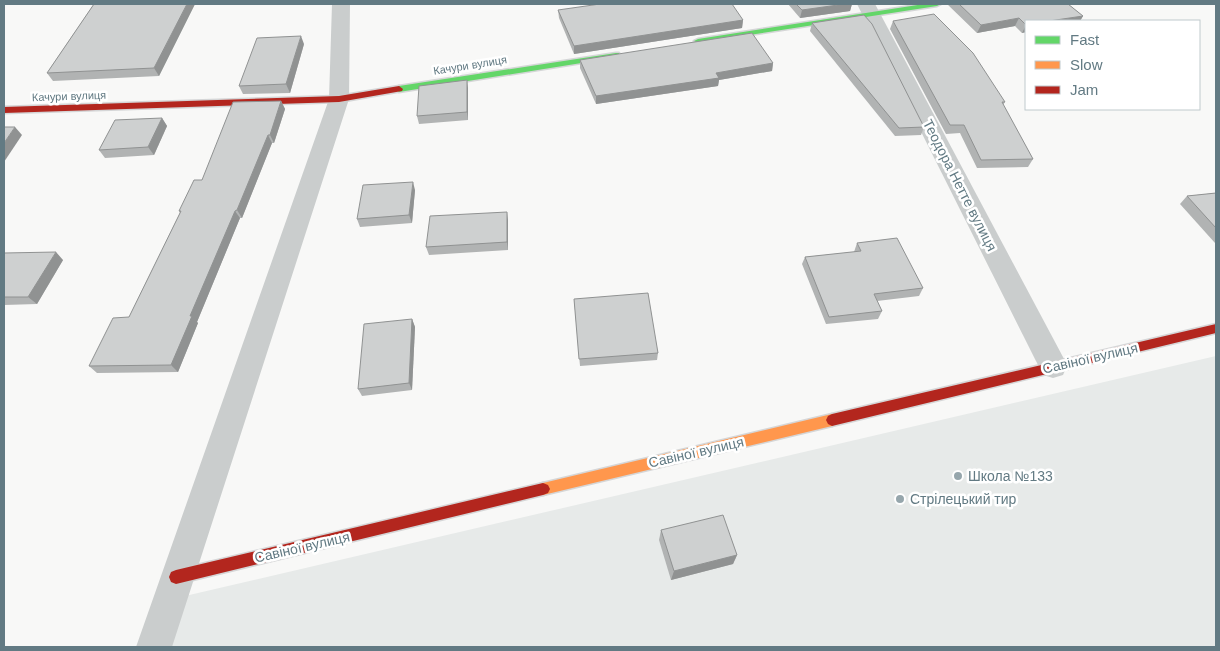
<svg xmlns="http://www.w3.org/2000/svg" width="1220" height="651" font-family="Helvetica,sans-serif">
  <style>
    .built { fill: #e7eae9 }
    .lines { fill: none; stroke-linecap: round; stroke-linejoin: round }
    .fast-casing { stroke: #d5d6d7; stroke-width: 3 }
    .slow-casing { stroke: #d5d6d7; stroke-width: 3 }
    .jam-casing { stroke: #d5d6d7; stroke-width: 3 }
    .street { fill: #cacdcd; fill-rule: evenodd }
    .fast { fill: #63d668; fill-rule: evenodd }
    .slow { fill: #ff974d; fill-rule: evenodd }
    .jam { fill: #b3261e; fill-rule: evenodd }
    .wall { fill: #b1b3b3 }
    .shaded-wall { fill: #909292 }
    .building { fill: #ced0d0; stroke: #909292 }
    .poi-dot { fill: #96a6ac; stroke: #fff; stroke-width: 2 }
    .labels { text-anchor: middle; stroke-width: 5; stroke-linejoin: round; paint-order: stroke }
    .far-street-label { font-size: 11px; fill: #627a83; stroke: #fff }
    .street-label { font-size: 14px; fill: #627a83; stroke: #fff }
    .poi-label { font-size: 14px; fill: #627a83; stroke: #fff; text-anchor: start }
  </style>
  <rect width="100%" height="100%" fill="#f8f8f7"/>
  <polygon class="built" points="1216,356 1216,647 171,647 185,596"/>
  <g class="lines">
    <defs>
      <g id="fast">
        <polygon points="924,4 941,4 937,6 698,43 694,41 698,39"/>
        <polygon points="616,53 619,53 619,57 399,92 395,89 399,86"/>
      </g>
      <polygon id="slow" points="832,414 836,416 838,420 836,424 832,426 543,495 538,493 536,489 538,485 543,483"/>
      <g id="jam">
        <polygon points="399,86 403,89 402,91 339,102 4,113 4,107 339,96"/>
        <polygon points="1216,324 1216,333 832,426 828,424 826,420 828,416 832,414"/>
        <polygon points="543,483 548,485 550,489 548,493 543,495 176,584 171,582 169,577 171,572 176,570"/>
      </g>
    </defs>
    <use href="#fast" class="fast-casing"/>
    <use href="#slow" class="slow-casing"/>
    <use href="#jam" class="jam-casing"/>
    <g class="street">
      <polygon points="332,4 350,4 349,99 172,647 136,647 329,99"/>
      <polygon points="857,4 875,4 1063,357 1067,366 1063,375 1053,378 1043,375"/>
    </g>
    <use href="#fast" class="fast"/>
    <use href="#slow" class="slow"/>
    <use href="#jam" class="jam"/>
  </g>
  <g class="wall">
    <polygon points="94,4 195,4 159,76 53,81 47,73"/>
    <polygon points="788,4 852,4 850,11 800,18"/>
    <polygon points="947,4 1068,4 1083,16 1080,21 1026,21 1026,32 1022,33 1015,26 977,33"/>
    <polygon points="558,10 743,20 742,28 574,54 559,18"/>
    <polygon points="893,21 1005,102 1003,105 1033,159 1028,167 977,168 960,133 946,134 890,29"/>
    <polygon points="812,23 924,127 921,135 895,136 810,31"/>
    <polygon points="304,44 290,93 243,94 239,86"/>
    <polygon points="580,60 773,63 772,71 719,80 718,86 596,104 580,68"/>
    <polygon points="468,88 468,120 419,124 417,116"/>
    <polygon points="281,101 285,109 274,143 272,143 242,218 240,218 197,322 198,323 178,372 97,373 89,366 129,317 180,213 179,211 202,180"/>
    <polygon points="162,118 167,126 154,155 105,158 99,150"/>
    <polygon points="415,190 412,223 360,227 357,219"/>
    <polygon points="1216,193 1216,243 1215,243 1180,204 1187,196"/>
    <polygon points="508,220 508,250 429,255 426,247"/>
    <polygon points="857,243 923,288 919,296 877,301 882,311 878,319 826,324 802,264 805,257 854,252"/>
    <polygon points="4,253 63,260 37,304 4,305"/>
    <polygon points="574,299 658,353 657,360 580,366"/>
    <polygon points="412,319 415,327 412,390 362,396 358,389"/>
    <polygon points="661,530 737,555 733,564 671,580 659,540"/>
  </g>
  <g class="shaded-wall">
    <polygon points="187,4 195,4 159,76 154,68"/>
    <polygon points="845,4 852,4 850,11 800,18 802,10"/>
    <polygon points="1083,16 1080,21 1049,21"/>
    <polygon points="1019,18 1015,26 977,33 981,25"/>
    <polygon points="743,20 742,28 574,54 574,46"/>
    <polygon points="1026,25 1026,32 1022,33"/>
    <polygon points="301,36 304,44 290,93 286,84"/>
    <polygon points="773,63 772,71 719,80 718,86 596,104 596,96 716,73"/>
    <polygon points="467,80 468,88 468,120 467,112"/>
    <polygon points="281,101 285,109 274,143 270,135"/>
    <polygon points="162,118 167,126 154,155 148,147"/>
    <polygon points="15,127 22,135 4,162 4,143"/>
    <polygon points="268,135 272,143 242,218 237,210"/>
    <polygon points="413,182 415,190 412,223 409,215"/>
    <polygon points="235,211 240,218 197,322 198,323 178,372 171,365 190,316"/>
    <polygon points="507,212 508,220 508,250 507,242"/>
    <polygon points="56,252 63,260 37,304 28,297"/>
    <polygon points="412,319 415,327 412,390 409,383"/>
    <polygon points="737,555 733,564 671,580 674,571"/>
  </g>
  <g class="building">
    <polygon points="94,4 187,4 154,68 47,73"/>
    <polygon points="600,4 732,4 743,20 574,46 558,10"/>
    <polygon points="796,4 845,4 802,10"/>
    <polygon points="959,4 1068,4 1083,16 1049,21 1026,21 1026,25 1019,18 981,25"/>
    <polygon points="934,14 973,53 1005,102 1002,102 1033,159 981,160 964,125 950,125 893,21"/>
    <polygon points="864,15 872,24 924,127 899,128 812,23"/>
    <polygon points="752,33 773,63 716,73 719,78 596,96 580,60"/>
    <polygon points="301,36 286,84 239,86 257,38"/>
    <polygon points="467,80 467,112 417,116 419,86"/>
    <polygon points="281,101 270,135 268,135 237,210 235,211 190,316 192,316 171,365 89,366 113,318 129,317 181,211 179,211 194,180 202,180 233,102"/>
    <polygon points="162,118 148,147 99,150 115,120"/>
    <polygon points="4,127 15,127 4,143"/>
    <polygon points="413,182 409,215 357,219 363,185"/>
    <polygon points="1216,193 1216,228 1187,196"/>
    <polygon points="507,212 507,242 426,247 430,216"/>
    <polygon points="897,238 923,288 874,294 882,311 829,317 805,257 861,251 857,243"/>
    <polygon points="56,252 28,297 4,297 4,253"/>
    <polygon points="648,293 658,353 579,359 574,299"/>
    <polygon points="412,319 409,383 358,389 364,324"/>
    <polygon points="723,515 737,555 674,571 661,530"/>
  </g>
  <g class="poi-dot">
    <circle cx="958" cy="476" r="5"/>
    <circle cx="900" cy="499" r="5"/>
  </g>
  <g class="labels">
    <g class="far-street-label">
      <text transform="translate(470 65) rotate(-9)" y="4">Качури вулиця</text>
      <text transform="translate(69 96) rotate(-2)" y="4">Качури вулиця</text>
    </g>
    <g class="street-label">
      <text transform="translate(960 185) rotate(63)" y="5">Теодора Нетте вулиця</text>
      <text transform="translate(1090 358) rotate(-13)" y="5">Савіної вулиця</text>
      <text transform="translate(696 452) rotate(-13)" y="5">Савіної вулиця</text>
      <text transform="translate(302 547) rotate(-13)" y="5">Савіної вулиця</text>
    </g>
    <g class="poi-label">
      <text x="968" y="481">Школа №133</text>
      <text x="910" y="504">Стрілецький тир</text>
    </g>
  </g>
  <rect width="1220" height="651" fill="none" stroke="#627a83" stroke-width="10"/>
  <rect x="1025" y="20" width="175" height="90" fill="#ffffff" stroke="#c0cacd"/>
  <rect x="1035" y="36" width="25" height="8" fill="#63d668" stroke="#c0cacd"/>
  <text x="1070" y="45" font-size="15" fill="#627a83">Fast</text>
  <rect x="1035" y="61" width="25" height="8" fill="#ff974d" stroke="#c0cacd"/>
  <text x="1070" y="70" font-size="15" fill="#627a83">Slow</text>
  <rect x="1035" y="86" width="25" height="8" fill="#b3261e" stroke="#c0cacd"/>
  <text x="1070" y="95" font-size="15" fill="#627a83">Jam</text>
</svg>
